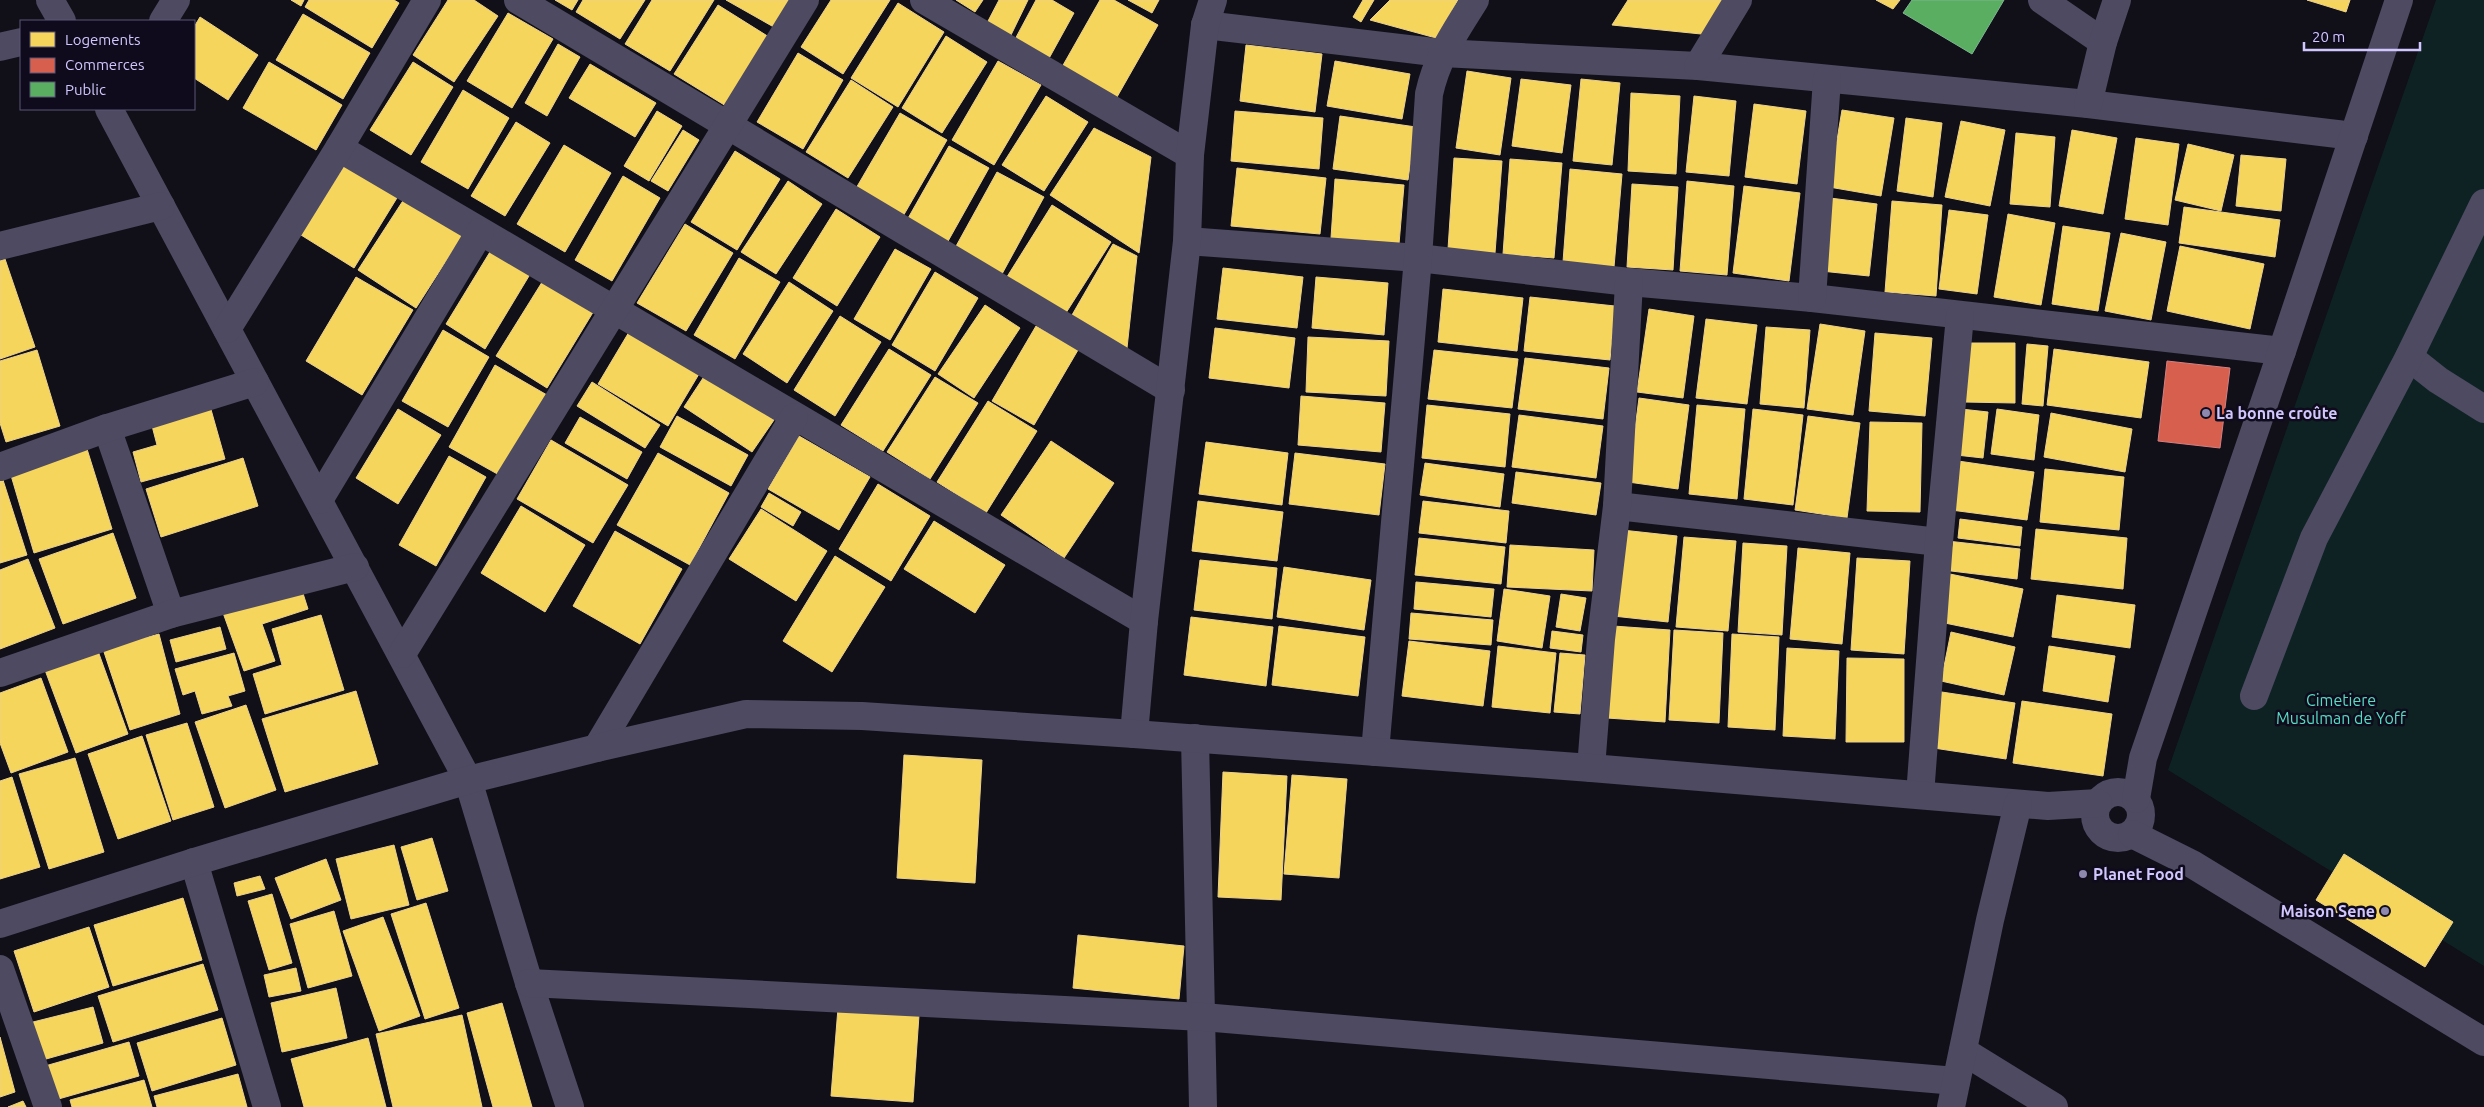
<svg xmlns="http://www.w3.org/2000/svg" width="2484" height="1107" font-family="Ubuntu,sans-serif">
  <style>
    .green { fill: #0e2224 }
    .homes { fill: #f6d55c; stroke: #ebd18d }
    .shops { fill: #d6604d; stroke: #d47f82 }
    .public { fill: #5aae61; stroke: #7eb690 }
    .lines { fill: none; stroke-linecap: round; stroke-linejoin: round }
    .minor { stroke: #4d4a61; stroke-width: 28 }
    .poi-dot { fill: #8e87ae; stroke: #0f0b1c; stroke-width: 2 }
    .labels { text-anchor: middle; stroke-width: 5; stroke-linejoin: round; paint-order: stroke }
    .poi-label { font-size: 16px; font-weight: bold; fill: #d1c7fe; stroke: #0f0b1c; text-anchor: start }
    .park-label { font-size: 16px; fill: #55dcc3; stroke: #0f0b1c }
  </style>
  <rect width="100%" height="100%" fill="#110f18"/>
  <polygon class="green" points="2436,0 2484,0 2484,966 2168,770"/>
  <g class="homes">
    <polygon points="291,0 304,0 301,6"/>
    <polygon points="309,0 394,0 399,3 372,48 305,7"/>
    <polygon points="448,0 474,0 498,16 454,82 413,55"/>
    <polygon points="555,0 578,0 572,10"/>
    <polygon points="583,0 645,0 620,39 576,12"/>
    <polygon points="652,0 714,0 670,71 625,44"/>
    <polygon points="726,0 797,0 779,30"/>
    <polygon points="831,0 890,0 843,74 801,47"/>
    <polygon points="956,0 983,0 975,12"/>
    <polygon points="999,0 1028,0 1011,35 987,23"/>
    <polygon points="1036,0 1052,0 1074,13 1047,62 1013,43"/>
    <polygon points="1100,0 1114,0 1158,25 1117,97 1062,67"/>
    <polygon points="1128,0 1159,0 1152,13"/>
    <polygon points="1363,0 1374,0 1361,22 1353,17"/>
    <polygon points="1390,0 1458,0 1436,38 1370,20"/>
    <polygon points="1628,0 1734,0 1711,35 1612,25"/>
    <polygon points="1876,0 1900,0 1893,9"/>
    <polygon points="2307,0 2350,0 2346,12"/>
    <polygon points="898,3 944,32 898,107 851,78"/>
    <polygon points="718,5 769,37 726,106 674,74"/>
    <polygon points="508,13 553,39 512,108 467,81"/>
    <polygon points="303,14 370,53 343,99 276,60"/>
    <polygon points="200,17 258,55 228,100 194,78 194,27"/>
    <polygon points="946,36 987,62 942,133 902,108"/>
    <polygon points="558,44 580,57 547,116 525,103"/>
    <polygon points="1246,45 1322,54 1315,112 1240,101"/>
    <polygon points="798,53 843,80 803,149 757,122"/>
    <polygon points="998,61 1041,85 994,165 952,140"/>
    <polygon points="1335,61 1410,74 1402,119 1327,106"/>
    <polygon points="269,62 342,105 316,150 243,108"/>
    <polygon points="413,62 453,87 411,155 370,130"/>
    <polygon points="590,64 656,103 635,137 569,98"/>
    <polygon points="1467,71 1511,78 1500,155 1456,148"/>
    <polygon points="1521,79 1571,85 1562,153 1512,146"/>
    <polygon points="1581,79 1620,83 1612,165 1573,161"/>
    <polygon points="851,80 893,107 848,178 806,152"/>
    <polygon points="463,90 509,118 468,189 421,162"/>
    <polygon points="1631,93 1680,96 1676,174 1628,171"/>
    <polygon points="1046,96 1088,122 1044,191 1002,165"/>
    <polygon points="1694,96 1736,101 1729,176 1686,172"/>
    <polygon points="1754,104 1806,111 1797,184 1745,177"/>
    <polygon points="1842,110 1894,118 1881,196 1829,187"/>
    <polygon points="657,111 682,126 649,181 624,166"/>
    <polygon points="1235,111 1323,118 1319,169 1231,161"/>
    <polygon points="900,113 947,140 902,218 855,190"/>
    <polygon points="1340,116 1416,127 1408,180 1333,169"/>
    <polygon points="1906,118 1942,123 1933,197 1897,191"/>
    <polygon points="1961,121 2005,130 1990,206 1945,197"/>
    <polygon points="516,122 550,143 505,216 471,196"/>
    <polygon points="1094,128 1151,157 1139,253 1050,195"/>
    <polygon points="683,130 699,140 668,191 651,181"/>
    <polygon points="2072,130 2117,138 2103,214 2059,206"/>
    <polygon points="2016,133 2055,137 2050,207 2010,204"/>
    <polygon points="2136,138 2179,144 2168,225 2125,219"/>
    <polygon points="2188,144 2234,155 2221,211 2175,200"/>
    <polygon points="564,145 611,173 565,252 517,224"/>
    <polygon points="949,146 989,168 947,243 907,220"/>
    <polygon points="735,151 780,179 737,250 691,222"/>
    <polygon points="2241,155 2286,159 2281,211 2236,206"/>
    <polygon points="1454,158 1502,161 1495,253 1448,249"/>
    <polygon points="1510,159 1562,163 1554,258 1503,254"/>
    <polygon points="348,160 400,193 354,268 301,235"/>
    <polygon points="1237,168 1326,178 1320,234 1231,226"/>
    <polygon points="1570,169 1622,174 1614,267 1563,262"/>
    <polygon points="997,172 1044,197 1002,274 955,248"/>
    <polygon points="623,176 660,198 612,281 575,260"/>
    <polygon points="1335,179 1404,185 1399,244 1331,238"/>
    <polygon points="788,181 822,204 776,274 741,252"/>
    <polygon points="1687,181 1734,186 1727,275 1680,271"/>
    <polygon points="1632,184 1678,187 1673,270 1627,267"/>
    <polygon points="1744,186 1800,193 1789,281 1733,273"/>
    <polygon points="408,193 466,230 416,308 358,270"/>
    <polygon points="1830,198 1877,204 1869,276 1821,271"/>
    <polygon points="1892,201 1942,205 1936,296 1885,292"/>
    <polygon points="1052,205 1111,242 1064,316 1005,280"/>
    <polygon points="2184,207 2280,220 2275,257 2179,243"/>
    <polygon points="836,209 880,237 837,306 793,278"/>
    <polygon points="1949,210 1988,215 1977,294 1939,289"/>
    <polygon points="2008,214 2055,223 2041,305 1994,297"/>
    <polygon points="685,224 733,253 686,331 637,303"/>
    <polygon points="2063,226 2110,233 2098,311 2052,304"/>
    <polygon points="2121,233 2166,242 2151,320 2105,311"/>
    <polygon points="1113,244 1137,256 1127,348 1072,315"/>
    <polygon points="2180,246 2264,264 2250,329 2167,311"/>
    <polygon points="493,247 532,271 485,349 446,324"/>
    <polygon points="895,249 931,269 890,340 854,319"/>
    <polygon points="739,258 780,282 735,359 694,335"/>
    <polygon points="5,259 35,347 0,359 0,261"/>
    <polygon points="1223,268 1303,277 1297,328 1217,319"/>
    <polygon points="935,272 978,298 935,371 892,345"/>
    <polygon points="356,277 413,310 362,395 306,361"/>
    <polygon points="1316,277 1388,283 1384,335 1312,328"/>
    <polygon points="544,279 595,309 547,388 496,356"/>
    <polygon points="789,282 833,311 787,383 743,354"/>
    <polygon points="1443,289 1523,298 1517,351 1438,342"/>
    <polygon points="1530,297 1615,306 1610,360 1524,351"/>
    <polygon points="985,305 1020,328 974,398 938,374"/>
    <polygon points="1649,309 1694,316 1683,398 1637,392"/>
    <polygon points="840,316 881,342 835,416 794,390"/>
    <polygon points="1706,319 1757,325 1747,404 1696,398"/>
    <polygon points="1820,324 1865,331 1853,415 1807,409"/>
    <polygon points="1036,326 1078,350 1034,425 992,401"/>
    <polygon points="1766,327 1810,330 1804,408 1760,404"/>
    <polygon points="1215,328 1295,338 1289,388 1209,378"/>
    <polygon points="443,330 489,357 448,427 402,401"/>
    <polygon points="629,332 699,374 668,426 598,384"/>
    <polygon points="1875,333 1932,338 1925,416 1869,411"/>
    <polygon points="1308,337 1389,341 1386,396 1306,392"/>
    <polygon points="1965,343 2015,343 2015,403 1964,402"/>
    <polygon points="2027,344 2048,346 2043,406 2022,404"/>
    <polygon points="889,349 931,375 883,451 841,425"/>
    <polygon points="2054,349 2149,362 2141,418 2047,405"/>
    <polygon points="37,350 60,426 6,442 0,423 0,361"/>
    <polygon points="1434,350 1518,359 1512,408 1428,399"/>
    <polygon points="1525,358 1609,368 1603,419 1518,409"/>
    <polygon points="495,365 547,395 501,476 449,447"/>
    <polygon points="705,375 774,420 752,452 684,407"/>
    <polygon points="935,377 978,403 930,479 887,452"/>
    <polygon points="592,382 660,425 645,448 577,406"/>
    <polygon points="1301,396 1385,403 1381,452 1298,445"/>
    <polygon points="1639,398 1689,405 1678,489 1628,482"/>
    <polygon points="988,401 1037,431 986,513 937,482"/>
    <polygon points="1427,405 1510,414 1505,467 1422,458"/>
    <polygon points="1697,405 1745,409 1737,499 1689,494"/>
    <polygon points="210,406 225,459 141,482 133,452 157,445 151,422"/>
    <polygon points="398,409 441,435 398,504 356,478"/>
    <polygon points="1753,409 1803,415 1793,505 1744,499"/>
    <polygon points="1961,409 1988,412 1983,458 1956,455"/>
    <polygon points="1997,409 2039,415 2034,460 1991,454"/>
    <polygon points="2051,413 2132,429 2125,472 2044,457"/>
    <polygon points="1519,415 1603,426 1596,478 1512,467"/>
    <polygon points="677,416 748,455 731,486 660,447"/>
    <polygon points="1808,416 1860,423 1847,518 1795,510"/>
    <polygon points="580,417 642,452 627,479 565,443"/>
    <polygon points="1870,422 1922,423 1920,512 1867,511"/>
    <polygon points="799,436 870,477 839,530 768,489"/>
    <polygon points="551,440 628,485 593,543 517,499"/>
    <polygon points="1051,441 1114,483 1064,558 1001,515"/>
    <polygon points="1206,442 1288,453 1282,505 1199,494"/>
    <polygon points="87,449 112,529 34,553 10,472"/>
    <polygon points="658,453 729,493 690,565 617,525"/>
    <polygon points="1295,453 1385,464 1379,515 1289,504"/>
    <polygon points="449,456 486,477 436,566 399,545"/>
    <polygon points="243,458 258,506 161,537 146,489"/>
    <polygon points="1958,461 2034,472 2027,520 1951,510"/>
    <polygon points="1425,463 1504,474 1500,507 1420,495"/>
    <polygon points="2045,469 2124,477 2119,530 2040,522"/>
    <polygon points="1516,472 1601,483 1596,515 1512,503"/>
    <polygon points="0,480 3,480 27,555 0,563"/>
    <polygon points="878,484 930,516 891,581 839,549"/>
    <polygon points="769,493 801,512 793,526 761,507"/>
    <polygon points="1198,501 1283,512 1277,561 1192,551"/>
    <polygon points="1423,501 1509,511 1506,543 1419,533"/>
    <polygon points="521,506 585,545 545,612 481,573"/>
    <polygon points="761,509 827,551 796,601 729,559"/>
    <polygon points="1960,519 2022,527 2020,546 1958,538"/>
    <polygon points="934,521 1005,565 975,613 904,569"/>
    <polygon points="2036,529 2127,538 2123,589 2031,579"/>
    <polygon points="1622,530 1677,536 1668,622 1613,616"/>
    <polygon points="615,531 682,569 640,644 573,606"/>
    <polygon points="113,533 136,598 63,624 39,559"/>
    <polygon points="1684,537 1736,541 1728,631 1676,627"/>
    <polygon points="1419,538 1505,547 1501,584 1415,575"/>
    <polygon points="1947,541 2020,549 2017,579 1943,570"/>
    <polygon points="1743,543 1787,546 1782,635 1738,632"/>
    <polygon points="1510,545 1594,550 1592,591 1507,587"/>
    <polygon points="1798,548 1850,553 1842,644 1790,639"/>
    <polygon points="835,556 885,587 832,672 783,641"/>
    <polygon points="1857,558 1910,561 1904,654 1851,650"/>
    <polygon points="28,559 55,628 0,649 0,570"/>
    <polygon points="1200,560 1277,568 1272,619 1194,610"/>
    <polygon points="1284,567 1371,580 1364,630 1277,617"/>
    <polygon points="1945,573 2023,589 2013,637 1935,621"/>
    <polygon points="1416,582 1494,589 1491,617 1414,609"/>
    <polygon points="300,584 308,609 262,624 275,661 244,671 222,610"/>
    <polygon points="1504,589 1550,596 1542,648 1497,641"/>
    <polygon points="1561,594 1586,598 1580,631 1556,627"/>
    <polygon points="2057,595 2135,605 2130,648 2052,637"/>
    <polygon points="1411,613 1493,620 1491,645 1409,639"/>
    <polygon points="321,615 344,690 265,714 253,674 282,665 272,629"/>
    <polygon points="1191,617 1273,627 1266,686 1184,675"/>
    <polygon points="1279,626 1365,637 1358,696 1272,685"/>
    <polygon points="1613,626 1670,630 1665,722 1607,718"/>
    <polygon points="220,627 226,649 176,662 170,640"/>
    <polygon points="1674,630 1723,633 1719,723 1669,720"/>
    <polygon points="1552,631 1583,635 1581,652 1550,648"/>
    <polygon points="1951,632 2015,647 2004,695 1941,681"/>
    <polygon points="159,634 180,714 130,730 103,649"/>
    <polygon points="1732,634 1779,637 1775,730 1728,727"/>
    <polygon points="1409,641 1490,651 1483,706 1402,696"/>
    <polygon points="1498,646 1556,653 1550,713 1492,707"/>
    <polygon points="2049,646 2115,656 2108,702 2043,691"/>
    <polygon points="1787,648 1839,651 1835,739 1783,736"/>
    <polygon points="98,651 128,734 76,753 45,670"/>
    <polygon points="234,653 245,691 228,696 232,706 202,714 195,691 183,695 175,669"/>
    <polygon points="1560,653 1585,655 1580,714 1554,712"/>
    <polygon points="1847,658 1904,659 1904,742 1846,742"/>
    <polygon points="41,678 68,752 11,773 0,743 0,693"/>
    <polygon points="356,691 378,764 285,792 262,719"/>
    <polygon points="1935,691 2015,703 2006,759 1927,747"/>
    <polygon points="2022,701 2112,714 2103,776 2013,763"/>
    <polygon points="246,705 276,790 225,808 195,722"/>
    <polygon points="187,723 214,807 173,820 146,735"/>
    <polygon points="142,736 171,821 118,839 88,754"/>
    <polygon points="904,755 982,760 975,883 897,878"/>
    <polygon points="75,758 104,852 49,869 19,774"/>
    <polygon points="1223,772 1287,776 1281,900 1218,897"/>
    <polygon points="1292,775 1347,779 1339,878 1284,874"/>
    <polygon points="12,777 40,867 0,879 0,781"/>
    <polygon points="432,838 448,891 417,900 401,847"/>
    <polygon points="394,845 409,905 351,919 336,859"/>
    <polygon points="2344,854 2453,922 2425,967 2316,900"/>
    <polygon points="326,859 341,900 291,919 275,878"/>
    <polygon points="260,876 265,889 237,896 234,883"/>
    <polygon points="272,894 292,963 269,970 248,901"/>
    <polygon points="183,898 202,960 113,986 94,925"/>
    <polygon points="426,903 459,1008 425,1019 391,914"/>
    <polygon points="334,911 352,976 308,988 290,924"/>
    <polygon points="383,917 420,1016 379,1031 343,931"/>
    <polygon points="89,927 109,987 34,1012 14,951"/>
    <polygon points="1078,935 1184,946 1179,999 1073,988"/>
    <polygon points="203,964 218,1010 113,1042 98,996"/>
    <polygon points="296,968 301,991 269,997 264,975"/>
    <polygon points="336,988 347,1038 282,1052 271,1003"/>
    <polygon points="502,1003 532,1107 493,1107 467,1013"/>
    <polygon points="93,1007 103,1043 39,1061 29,1023"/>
    <polygon points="838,1008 919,1015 913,1102 831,1096"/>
    <polygon points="462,1015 482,1107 393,1107 376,1034"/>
    <polygon points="222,1018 236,1065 152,1091 137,1043"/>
    <polygon points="0,1037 15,1092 0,1097"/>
    <polygon points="368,1038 386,1107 304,1107 291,1059"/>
    <polygon points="129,1042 139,1076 55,1100 45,1066"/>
    <polygon points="238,1074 247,1107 157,1107 154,1096"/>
    <polygon points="144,1080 152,1107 72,1107 70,1100"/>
    <polygon points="23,1101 26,1107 8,1107"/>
  </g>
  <polygon class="shops" points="2167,361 2230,368 2220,448 2158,441"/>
  <polygon class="public" points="1912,0 2004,0 1972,54 1903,13"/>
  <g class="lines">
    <g class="minor">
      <polyline points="50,0 62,21"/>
      <polyline points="518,0 1171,390"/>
      <polyline points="924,0 1190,155"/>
      <polyline points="2042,0 2103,42"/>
      <polyline points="163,21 176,0"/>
      <polyline points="1205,25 1442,53 1698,66 2088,104 2354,136"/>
      <polyline points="0,47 21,42"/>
      <polyline points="1698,66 1738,0"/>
      <polyline points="2088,104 2103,42 2117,0"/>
      <polyline points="109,109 468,780 529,983 570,1107"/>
      <polyline points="339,148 1144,621"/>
      <polyline points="1187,241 1418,258 1629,282 1812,298 2282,351"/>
      <polyline points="0,246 161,206"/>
      <polyline points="1812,298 1827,79"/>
      <polyline points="227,329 339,148 427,0"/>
      <polyline points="2409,357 2438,380 2484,409"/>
      <polyline points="107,428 171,614"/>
      <polyline points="0,467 107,428 255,382"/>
      <polyline points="319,500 480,232"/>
      <polyline points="1617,506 1939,542"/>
      <polyline points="402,654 805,0"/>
      <polyline points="0,673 171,614 355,567"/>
      <polyline points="2254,696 2314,538 2409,357 2484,203"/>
      <polyline points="1134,734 1144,621 1187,241 1190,155 1205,25 1213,0"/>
      <polyline points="1195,738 1203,1107"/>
      <polyline points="597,748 794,417"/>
      <path d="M1375 752 1418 258 1429 94C1437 57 1455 32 1475 0"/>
      <polyline points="1591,768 1601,639 1617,506 1629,282"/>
      <circle cx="2118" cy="815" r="23"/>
      <polyline points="1920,795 1939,542 1960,316"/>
      <polyline points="2136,799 2143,758 2282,351 2399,0"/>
      <polyline points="2132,834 2192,864 2484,1042"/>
      <polyline points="194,862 267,1107"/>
      <polyline points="0,924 194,862 468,780 597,748 746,714 862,716 1134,734 1591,768 2048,806 2098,803"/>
      <polyline points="0,969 48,1107"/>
      <polyline points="529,983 1203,1017 1956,1081"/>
      <polyline points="1963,1051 2054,1107"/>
      <polyline points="1951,1107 1990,920 2018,804"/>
    </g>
  </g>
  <g class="poi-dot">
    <circle cx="2206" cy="413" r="5"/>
    <circle cx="2083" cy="874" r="5"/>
    <circle cx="2385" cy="911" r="5"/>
  </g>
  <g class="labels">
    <g class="poi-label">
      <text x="2216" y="419">La bonne croûte</text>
      <text x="2093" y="880">Planet Food</text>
      <text x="2375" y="917" text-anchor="end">Maison Sene</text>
    </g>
    <g class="park-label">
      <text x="2341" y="706">Cimetiere<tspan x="2341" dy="18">Musulman de Yoff</tspan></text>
    </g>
  </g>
  <rect x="20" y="20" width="175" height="90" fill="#0f0b1c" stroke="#5d5676"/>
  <rect x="30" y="32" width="25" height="15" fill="#f6d55c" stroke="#5d5676"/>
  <text x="65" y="45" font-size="15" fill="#d1c7fe">Logements</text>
  <rect x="30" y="58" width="25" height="15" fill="#d6604d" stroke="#5d5676"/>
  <text x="65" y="70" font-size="15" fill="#d1c7fe">Commerces</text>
  <rect x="30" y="82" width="25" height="15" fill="#5aae61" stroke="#5d5676"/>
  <text x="65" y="95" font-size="15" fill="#d1c7fe">Public</text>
  <path d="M2304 42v8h116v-8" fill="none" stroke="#d1c7fe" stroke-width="2.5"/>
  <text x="2312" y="42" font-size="15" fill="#d1c7fe" stroke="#0f0b1c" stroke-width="4" paint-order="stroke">20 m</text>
</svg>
